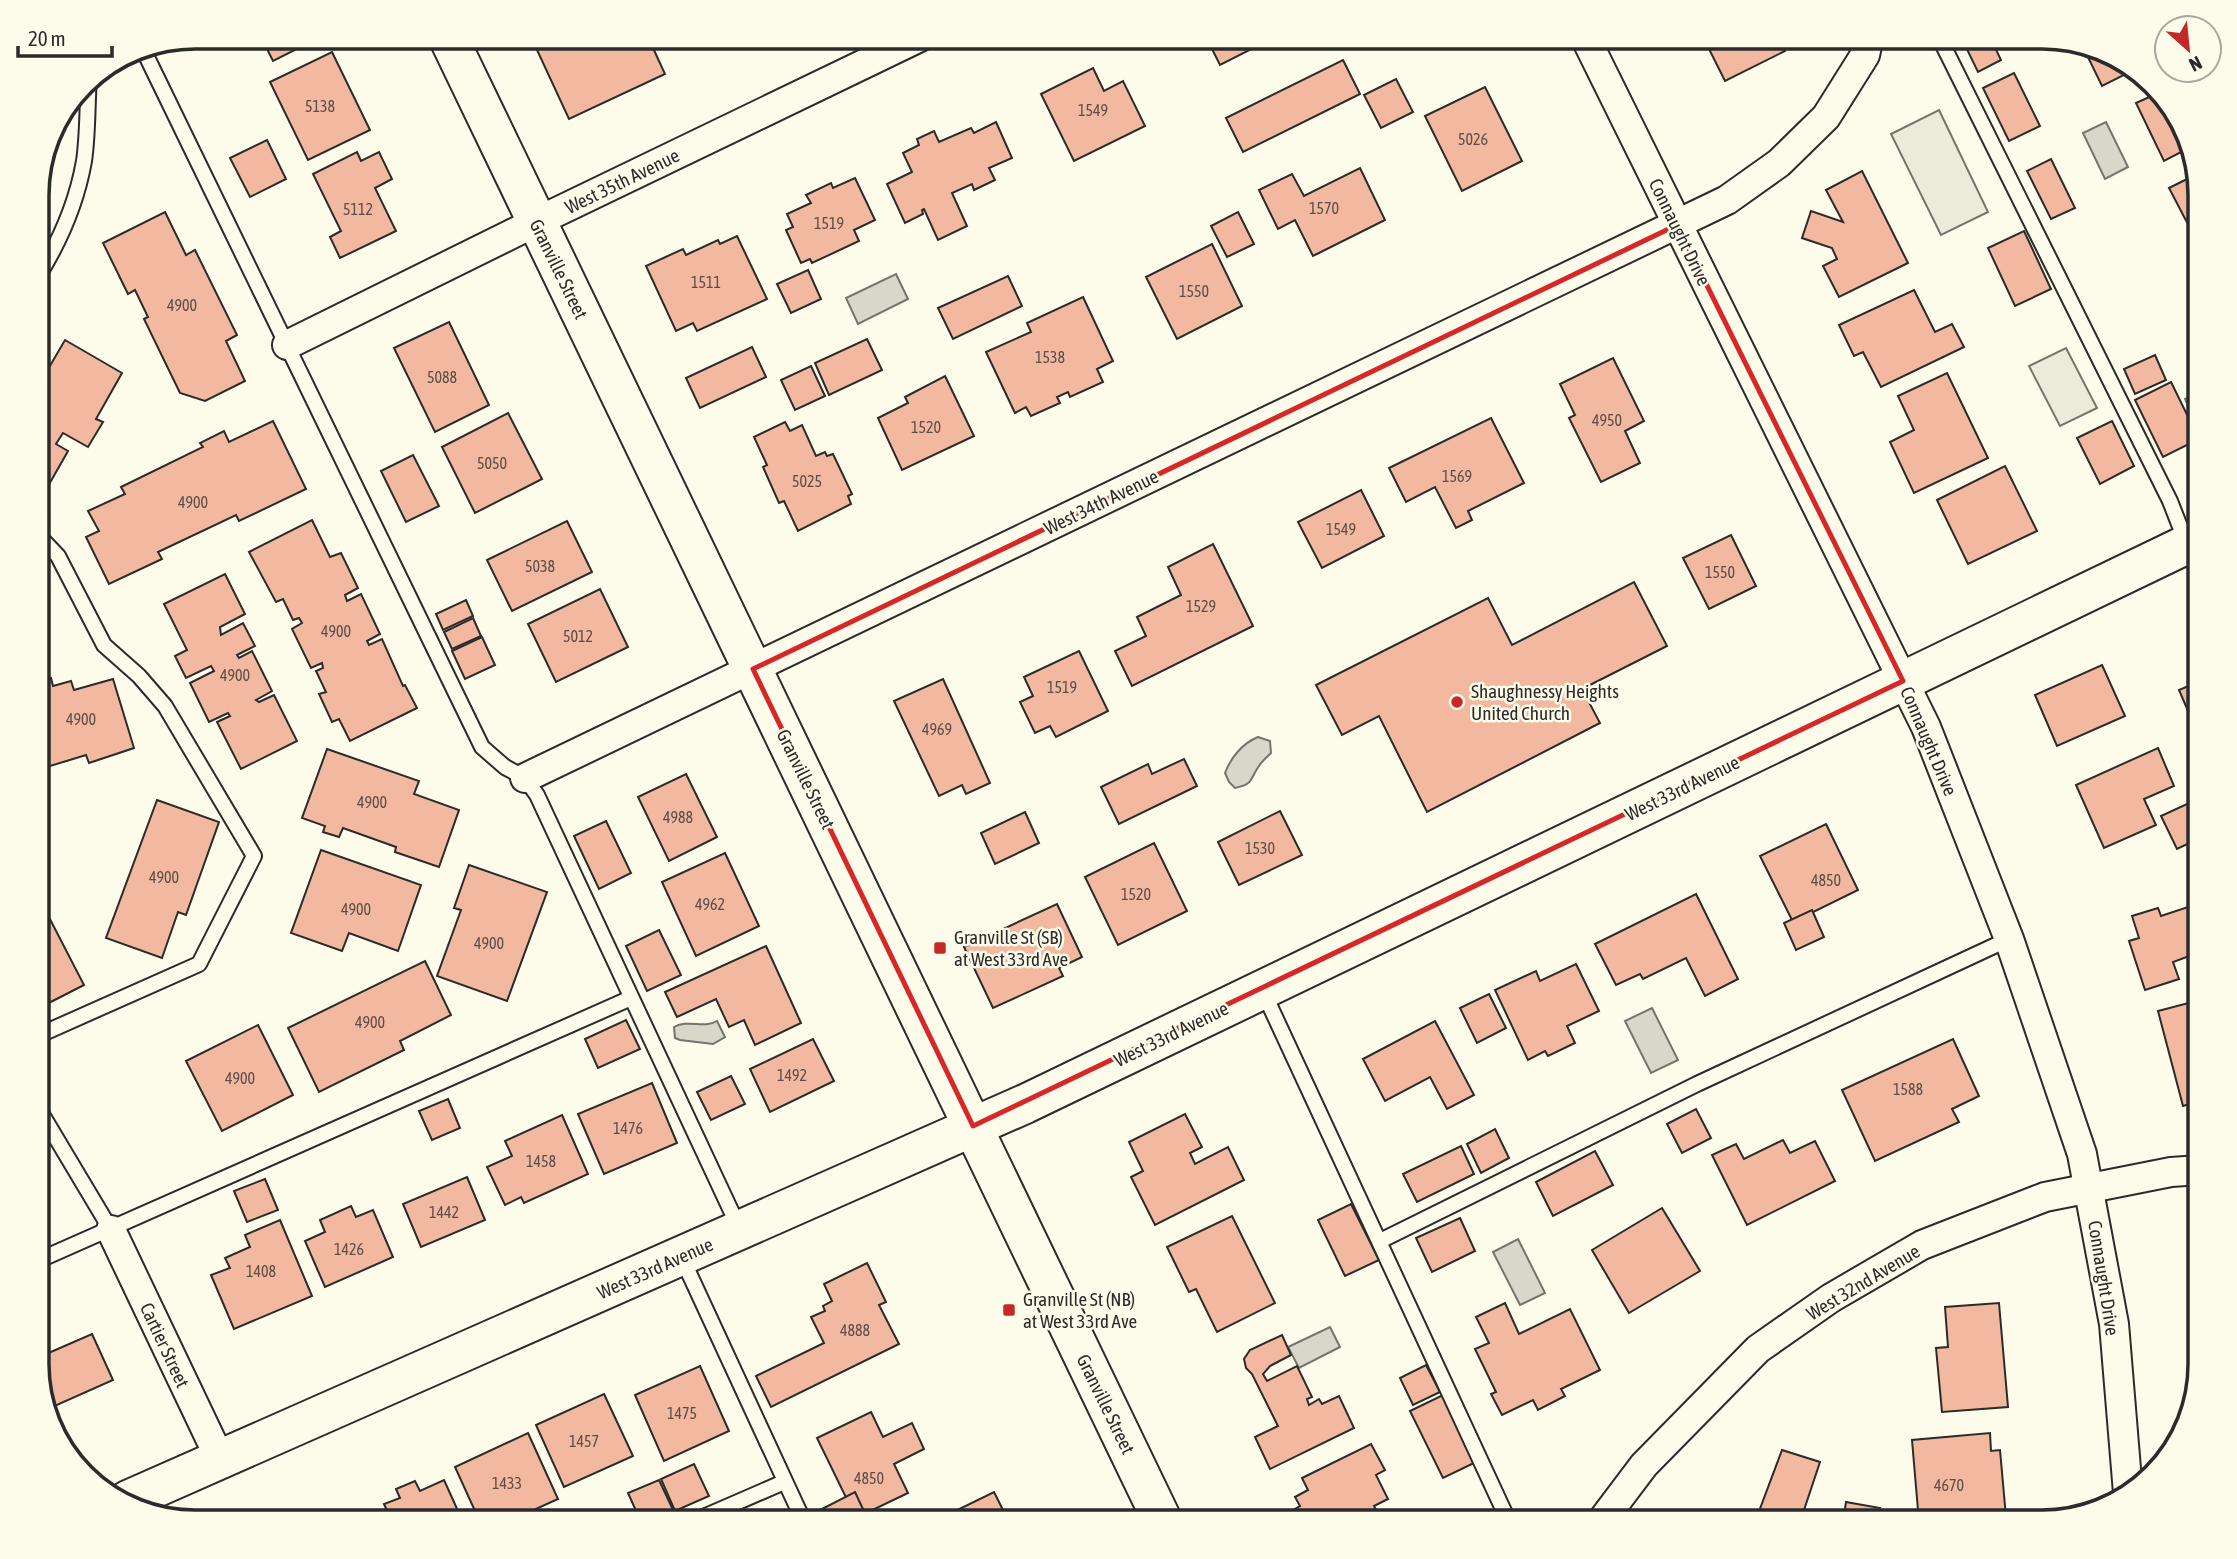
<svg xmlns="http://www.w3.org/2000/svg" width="2237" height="1559" font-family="'Asap Condensed',sans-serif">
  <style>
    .green { fill: #ecebdb; stroke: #74746e; stroke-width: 2 }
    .water { fill: #d8d7c9; stroke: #74746e; stroke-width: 2 }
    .building { fill: #f2b8a0; stroke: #2b2b2b; stroke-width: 2 }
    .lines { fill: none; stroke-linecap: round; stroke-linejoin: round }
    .lane-casing { stroke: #2b2b2b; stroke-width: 18 }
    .street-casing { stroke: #2b2b2b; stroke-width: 32 }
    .secondary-casing { stroke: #2b2b2b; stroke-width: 42 }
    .highway-casing { stroke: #2b2b2b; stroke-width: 42 }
    .lane { stroke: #fdfbea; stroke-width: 14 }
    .street { stroke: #fdfbea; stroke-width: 28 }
    .secondary { stroke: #fdfbea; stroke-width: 38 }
    .highway { stroke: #fdfbea; stroke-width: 38 }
    .marked { fill: none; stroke: #d62828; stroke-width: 5; stroke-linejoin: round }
    .poi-dot { fill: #c62828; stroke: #fdfbea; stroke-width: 2.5 }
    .labels { text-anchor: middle; stroke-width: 5; stroke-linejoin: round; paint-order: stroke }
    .number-label { font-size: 16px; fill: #5d4e48 }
    .street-label { font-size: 19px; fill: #2b2b2b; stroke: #fdfbea }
    .poi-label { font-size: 19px; fill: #2b2b2b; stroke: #fdfbea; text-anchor: start }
    .rim { fill: none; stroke: #2b2b2b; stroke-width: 3.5 }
  </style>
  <rect width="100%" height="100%" fill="#fdfbea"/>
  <g class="green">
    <polygon points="1939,110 1988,212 1941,235 1891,134"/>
    <polygon points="2066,348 2097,408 2060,426 2029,366"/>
  </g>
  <g class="water">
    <polygon points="2106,122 2128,167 2105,179 2083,133"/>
    <polygon points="896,274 908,299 858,324 846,298"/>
    <polygon points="2200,392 2200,431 2185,399"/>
    <path d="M1258 737 1270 741 1271 753C1267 757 1262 761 1259 766 1249 780 1254 784 1235 788L1229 782 1225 773C1231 757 1243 743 1258 737Z"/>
    <polygon points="1652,1008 1678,1060 1651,1073 1625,1021"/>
    <path d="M717 1021 725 1037 713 1044 680 1040 675 1038 674 1027C688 1019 704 1029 717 1021Z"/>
    <polygon points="1518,1239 1545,1293 1520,1305 1493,1252"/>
    <polygon points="1330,1327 1340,1347 1299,1368 1288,1347"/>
  </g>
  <g class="building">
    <polygon points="261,37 319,37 319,38 273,61"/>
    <polygon points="531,37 648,37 665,74 569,119"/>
    <polygon points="689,37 706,37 692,43"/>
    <polygon points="1206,37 1275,37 1220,65"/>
    <polygon points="1732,37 1778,37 1785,51 1725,81 1709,49"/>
    <polygon points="1961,37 1990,37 2001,60 1978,72"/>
    <polygon points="2085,51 2136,69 2102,86"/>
    <polygon points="332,52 370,130 308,160 270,82"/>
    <polygon points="1343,60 1360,94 1243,152 1226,118"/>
    <polygon points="1093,68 1104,91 1123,81 1145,126 1074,161 1041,94"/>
    <polygon points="2014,73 2040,126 2009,141 1983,88"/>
    <polygon points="1396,79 1413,112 1381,128 1364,95"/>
    <polygon points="1485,87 1522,161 1462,191 1425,116"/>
    <polygon points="2158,93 2184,125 2189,148 2164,161 2136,103"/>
    <polygon points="996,122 1012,158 989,168 995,180 974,190 972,184 952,193 967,226 938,240 924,209 922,210 923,214 905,223 887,184 912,172 903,153 919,145 917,139 934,131 939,142 971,128 974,133"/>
    <polygon points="267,140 286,179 250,197 230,158"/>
    <polygon points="357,152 361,161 379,152 392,179 375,188 396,231 340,258 330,237 341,231 313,174"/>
    <polygon points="2051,159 2075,208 2051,219 2027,171"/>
    <polygon points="1360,168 1385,220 1313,256 1295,220 1278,229 1259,190 1292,174 1304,196"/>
    <polygon points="1862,171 1908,263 1839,297 1823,266 1837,259 1832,248 1802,238 1811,211 1843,222 1826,190"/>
    <polygon points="2195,175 2200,195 2200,233 2194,236 2169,188"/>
    <polygon points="855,178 875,220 854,230 859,241 812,263 810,259 801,263 786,230 793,227 787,214 811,203 806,195 831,183 833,188"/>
    <polygon points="165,212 186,255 195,250 237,335 226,341 245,381 205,401 180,393 144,319 148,317 135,290 128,294 103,243"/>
    <polygon points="1238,212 1254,244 1227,257 1211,226"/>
    <polygon points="2024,231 2051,289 2015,306 1988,248"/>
    <polygon points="737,236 767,299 697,331 693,323 676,331 646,266 683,249 686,255 718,240 720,244"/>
    <polygon points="1212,244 1242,306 1177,339 1146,277"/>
    <polygon points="808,270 821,299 791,313 777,284"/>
    <polygon points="2200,275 2200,306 2188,280"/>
    <polygon points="1008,276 1022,306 953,339 938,308"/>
    <polygon points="1914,290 1935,332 1952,324 1964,347 1881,387 1863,352 1854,356 1839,325"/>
    <polygon points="1083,297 1113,361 1097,369 1103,382 1070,397 1068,392 1057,397 1060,403 1031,416 1026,407 1015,413 986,352 1031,332 1027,323"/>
    <polygon points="449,322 489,405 435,432 394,348"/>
    <polygon points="867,339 882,370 829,395 815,363"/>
    <polygon points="65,340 122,373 96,419 103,422 88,447 63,433 56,444 68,451 43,495 37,492 37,388"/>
    <polygon points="752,347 766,377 700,408 686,378"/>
    <polygon points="2155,355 2166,380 2135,394 2124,369"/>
    <polygon points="1613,358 1644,421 1625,431 1640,463 1601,482 1569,418 1575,415 1560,384"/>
    <polygon points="811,366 825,396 795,410 781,380"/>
    <polygon points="1947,373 1988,458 1914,493 1890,442 1914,430 1898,396"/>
    <polygon points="945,376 974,436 902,470 878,418 908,403 905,397"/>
    <polygon points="2171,382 2199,439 2163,457 2135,400"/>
    <polygon points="508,413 542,479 475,513 442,447"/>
    <polygon points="1491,418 1524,483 1468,511 1472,520 1456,528 1435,487 1406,502 1389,468"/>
    <polygon points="273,421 306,489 239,521 236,515 158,552 162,559 109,584 86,537 99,531 88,511 125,494 121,487 203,447 200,443 224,431 229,442"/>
    <polygon points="2112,421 2134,466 2100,484 2077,438"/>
    <polygon points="785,422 790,431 802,425 816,456 825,452 827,456 833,454 852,494 848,496 851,504 798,531 784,501 779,503 763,467 767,465 754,437"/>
    <polygon points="413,455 439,506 406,522 381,471"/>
    <polygon points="2005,466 2037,531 1968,564 1937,500"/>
    <polygon points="1361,490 1384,536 1322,568 1298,522"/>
    <polygon points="312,520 330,557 341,553 358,588 345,595 347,601 361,594 380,634 367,641 369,645 382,639 403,686 405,685 417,708 350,741 339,719 332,722 319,694 326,692 316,671 323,668 322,663 311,668 292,629 302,623 299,618 293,620 283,599 276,602 249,552"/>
    <polygon points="567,521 592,572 512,611 487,560"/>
    <polygon points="1731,535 1756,586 1709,609 1683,558"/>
    <polygon points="1213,544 1253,626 1132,686 1115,651 1146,636 1137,617 1181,595 1168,567"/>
    <polygon points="37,548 49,557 37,572"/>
    <polygon points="225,574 245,614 220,627 221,635 243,623 255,646 237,655 239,658 252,651 272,691 256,700 259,702 274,695 297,741 241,769 217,722 230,716 228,713 209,722 190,683 214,671 211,666 186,678 175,656 187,650 164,604"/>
    <polygon points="1634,582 1667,646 1582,689 1600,723 1427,812 1379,716 1342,735 1316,685 1488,598 1512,645"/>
    <polygon points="600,589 628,647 556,682 528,624"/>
    <polygon points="466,600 473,616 443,630 436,614"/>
    <polygon points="473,618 481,636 452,649 444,632"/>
    <polygon points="482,637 495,665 465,679 452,651"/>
    <polygon points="1079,651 1108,711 1056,737 1050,726 1035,733 1020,702 1033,696 1024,677"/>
    <polygon points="2102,665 2125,716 2057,746 2035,695"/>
    <polygon points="51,678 53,686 71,681 74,690 113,679 134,748 89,763 86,755 37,770 37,683"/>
    <polygon points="943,679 990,783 966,794 962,785 939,796 894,701"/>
    <polygon points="2200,681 2200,714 2191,718 2179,690"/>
    <polygon points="2158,748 2174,786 2144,799 2156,825 2104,848 2076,785"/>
    <polygon points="327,749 419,781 414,794 459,810 439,867 395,852 396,847 343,828 339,837 323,832 325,826 302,818"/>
    <polygon points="1184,759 1197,786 1119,824 1101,787 1148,764 1152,774"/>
    <polygon points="686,774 717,837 669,861 638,797"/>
    <polygon points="2200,798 2200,838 2177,849 2161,816"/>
    <polygon points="157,800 219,822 186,915 178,912 162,958 106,938"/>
    <polygon points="1280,811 1302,855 1239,885 1218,842"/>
    <polygon points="1025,812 1039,843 995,864 981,833"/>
    <polygon points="606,821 631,873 599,889 574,836"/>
    <polygon points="1826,824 1858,890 1793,922 1760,856"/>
    <polygon points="1154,843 1187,911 1118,945 1085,877"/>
    <polygon points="321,850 421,885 398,951 349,933 342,951 291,933"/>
    <polygon points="725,853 759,926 696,956 662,882"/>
    <polygon points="469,865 547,892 507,1001 437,976 461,910 454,908"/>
    <polygon points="37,894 84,985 37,1009"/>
    <polygon points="1696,894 1738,979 1705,996 1686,958 1643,979 1640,974 1616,985 1595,944"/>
    <polygon points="1057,904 1082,957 1059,968 1063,976 993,1008 964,947"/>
    <polygon points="2194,905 2196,912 2200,910 2200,952 2173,962 2179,979 2145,990 2129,941 2139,938 2132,916 2158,908 2161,916"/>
    <polygon points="1812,910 1824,937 1796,950 1784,923"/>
    <polygon points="659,930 681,975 647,991 626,946"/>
    <polygon points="766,946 801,1023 755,1045 744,1020 729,1027 716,999 677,1017 665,992"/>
    <polygon points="425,961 451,1015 400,1041 404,1050 319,1092 288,1028"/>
    <polygon points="1576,964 1599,1011 1567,1026 1575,1043 1548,1056 1545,1051 1528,1060 1495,990 1536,971 1540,981"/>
    <polygon points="1489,994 1506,1028 1477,1043 1460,1008"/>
    <polygon points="2200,1000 2200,1101 2183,1106 2158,1011"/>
    <polygon points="626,1020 640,1049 598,1068 585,1039"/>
    <polygon points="1435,1021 1474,1095 1447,1109 1430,1077 1385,1101 1363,1059"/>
    <polygon points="258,1025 293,1095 222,1131 186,1061"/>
    <polygon points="813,1039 834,1081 770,1112 750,1069"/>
    <polygon points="1953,1039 1979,1096 1952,1109 1959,1122 1875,1161 1842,1090"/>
    <polygon points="731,1076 745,1104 711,1120 697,1092"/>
    <polygon points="652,1083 677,1143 604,1174 578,1114"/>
    <polygon points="448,1099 460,1128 432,1140 419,1111"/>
    <polygon points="1696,1109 1711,1138 1682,1153 1667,1124"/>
    <polygon points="1185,1114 1202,1147 1190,1153 1195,1164 1228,1147 1244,1180 1155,1225 1131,1177 1143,1171 1129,1142"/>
    <polygon points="562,1115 588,1174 524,1203 521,1197 505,1205 487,1167 512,1156 505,1141"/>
    <polygon points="1495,1129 1509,1158 1481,1173 1467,1144"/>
    <polygon points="1783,1140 1790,1153 1815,1141 1835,1181 1747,1225 1712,1155 1736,1144 1744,1159"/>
    <polygon points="1461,1146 1474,1174 1417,1202 1403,1174"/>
    <polygon points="1595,1151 1613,1185 1553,1216 1536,1182"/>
    <polygon points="467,1177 485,1220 421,1247 403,1204"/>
    <polygon points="265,1179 278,1210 247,1222 234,1191"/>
    <polygon points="1351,1204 1379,1260 1345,1276 1318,1220"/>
    <polygon points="351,1206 356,1217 373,1210 393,1257 325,1287 305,1241 325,1232 320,1220"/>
    <polygon points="1662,1208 1700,1271 1629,1313 1592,1250"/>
    <polygon points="1232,1216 1275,1303 1217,1332 1196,1289 1189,1292 1167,1247"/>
    <polygon points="1460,1218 1475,1251 1432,1272 1416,1238"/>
    <polygon points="280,1220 312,1296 234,1329 211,1275 230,1268 225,1258 250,1247 245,1235"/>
    <polygon points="867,1263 886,1302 879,1305 899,1344 771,1407 756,1376 824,1343 811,1317 825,1311 823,1306 832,1301 824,1284"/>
    <polygon points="1505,1303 1519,1334 1570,1309 1600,1370 1561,1389 1565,1396 1538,1410 1533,1400 1502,1415 1491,1394 1496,1392 1475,1349 1489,1343 1476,1317"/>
    <polygon points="1999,1303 2008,1407 1942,1412 1936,1348 1948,1347 1945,1307"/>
    <polygon points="92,1334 113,1380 48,1409 37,1374 37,1358"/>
    <polygon points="1282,1335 1291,1355 1270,1366 1263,1374 1267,1381 1297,1366 1312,1397 1307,1399 1309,1405 1319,1399 1322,1404 1339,1396 1354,1428 1270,1469 1255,1437 1278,1426 1252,1374 1246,1368 1244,1359 1250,1350"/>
    <polygon points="1426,1365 1440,1392 1413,1405 1400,1378"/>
    <polygon points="700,1366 729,1431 664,1461 635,1395"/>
    <polygon points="604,1394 633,1456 564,1487 536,1425"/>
    <polygon points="1443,1395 1474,1458 1472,1459 1474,1463 1443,1478 1410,1411"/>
    <polygon points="871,1412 883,1437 912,1423 924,1449 894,1464 908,1493 856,1518 817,1438"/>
    <polygon points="528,1433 558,1499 507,1522 480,1522 455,1467"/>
    <polygon points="1990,1433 1991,1451 2000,1450 2006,1517 1997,1517 1997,1522 1919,1522 1912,1440"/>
    <polygon points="1371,1444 1385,1470 1376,1475 1388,1499 1374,1506 1382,1522 1300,1522 1293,1510 1300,1506 1295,1497 1308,1490 1302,1478"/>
    <polygon points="1782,1450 1820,1462 1800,1522 1755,1522"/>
    <polygon points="694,1464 709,1496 675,1511 661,1479"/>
    <polygon points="444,1480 463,1522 392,1522 384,1504 400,1498 396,1489 415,1481 420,1491"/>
    <polygon points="659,1480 674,1512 652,1522 641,1522 628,1493"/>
    <polygon points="855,1492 869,1522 823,1522 818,1511"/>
    <polygon points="994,1492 1009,1522 945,1522 943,1517"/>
    <polygon points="1846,1502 1880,1508 1877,1522 1843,1522"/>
    <polygon points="1496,1510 1502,1522 1470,1522"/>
    <polygon points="349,1514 353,1522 329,1522"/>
    <polygon points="571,1516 573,1522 558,1522"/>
  </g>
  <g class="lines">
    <defs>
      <g id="lane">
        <polyline points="1939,37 2170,501 2200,578"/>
        <polyline points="142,47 482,747 505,767 525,778 537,795 740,1230"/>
        <path d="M37 278C59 243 77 201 84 161 88 134 87 105 89 78"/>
        <polyline points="1263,991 1509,1522"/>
        <polyline points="37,1036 199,964 254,856 165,706 139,676 104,645 58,556 37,534"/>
        <polyline points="37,1106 111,1230"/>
        <polyline points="1380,1241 1697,1084 2009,939"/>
        <polyline points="682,1258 804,1522"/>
        <polyline points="37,1261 631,998"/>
        <polyline points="692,1522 784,1482"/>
      </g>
      <g id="street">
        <polyline points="1585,37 1926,727 2009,939 2082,1154 2114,1324 2128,1493"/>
        <polyline points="287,345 536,222 920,37"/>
        <polyline points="525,778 1727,200 1779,163 1826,117 1865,55 1869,37"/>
        <polyline points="111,1230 220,1459"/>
        <polyline points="1601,1522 1644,1465 1758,1349 1831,1298 1922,1245 2045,1197 2171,1172 2200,1170"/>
      </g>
      <polyline id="secondary" points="128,1500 1025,1104 2200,538"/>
      <polyline id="highway" points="448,37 1163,1522"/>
    </defs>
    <use href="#lane" class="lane-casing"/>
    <use href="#street" class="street-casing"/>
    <use href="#secondary" class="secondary-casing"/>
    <use href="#highway" class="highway-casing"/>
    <use href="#lane" class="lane"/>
    <use href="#street" class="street"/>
    <use href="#secondary" class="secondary"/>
    <use href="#highway" class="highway"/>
  </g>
  <path class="marked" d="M1677 225 1903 681 973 1126 753 669Z"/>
  <g class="poi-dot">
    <circle cx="1457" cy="702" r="7"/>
    <rect x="933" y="941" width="14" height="14" rx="3.5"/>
    <rect x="1002" y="1303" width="14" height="14" rx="3.5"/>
  </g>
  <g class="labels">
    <g class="number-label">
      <text x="320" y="112">5138</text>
      <text x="1093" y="116">1549</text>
      <text x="1473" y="145">5026</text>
      <text x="1324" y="214">1570</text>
      <text x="358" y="215">5112</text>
      <text x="829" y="229">1519</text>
      <text x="706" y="288">1511</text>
      <text x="1194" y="297">1550</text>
      <text x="182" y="311">4900</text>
      <text x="1050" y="363">1538</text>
      <text x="442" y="383">5088</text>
      <text x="1607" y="426">4950</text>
      <text x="926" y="433">1520</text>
      <text x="492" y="469">5050</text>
      <text x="1457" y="482">1569</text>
      <text x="807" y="487">5025</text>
      <text x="193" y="508">4900</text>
      <text x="1341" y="535">1549</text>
      <text x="540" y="572">5038</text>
      <text x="1720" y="578">1550</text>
      <text x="1201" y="612">1529</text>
      <text x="336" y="637">4900</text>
      <text x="578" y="642">5012</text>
      <text x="235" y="681">4900</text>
      <text x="1062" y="693">1519</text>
      <text x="81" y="725">4900</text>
      <text x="937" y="735">4969</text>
      <text x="372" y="808">4900</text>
      <text x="678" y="823">4988</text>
      <text x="1260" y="854">1530</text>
      <text x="164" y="883">4900</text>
      <text x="1826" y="886">4850</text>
      <text x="1136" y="900">1520</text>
      <text x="710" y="910">4962</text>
      <text x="356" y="915">4900</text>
      <text x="489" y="949">4900</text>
      <text x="370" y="1028">4900</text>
      <text x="792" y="1081">1492</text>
      <text x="240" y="1084">4900</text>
      <text x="1908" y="1095">1588</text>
      <text x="628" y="1134">1476</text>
      <text x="541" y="1167">1458</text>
      <text x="444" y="1218">1442</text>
      <text x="349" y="1255">1426</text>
      <text x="261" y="1277">1408</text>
      <text x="855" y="1336">4888</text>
      <text x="682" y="1419">1475</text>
      <text x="584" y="1447">1457</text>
      <text x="869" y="1484">4850</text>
      <text x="507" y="1489">1433</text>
      <text x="1949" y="1491">4670</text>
    </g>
    <g class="street-label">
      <text transform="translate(622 181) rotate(-26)" y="7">West 35th Avenue</text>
      <text transform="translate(1680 232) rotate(64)" y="7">Connaught Drive</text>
      <text transform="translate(559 269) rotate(64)" y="7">Granville Street</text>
      <text transform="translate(1101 502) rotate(-26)" y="7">West 34th Avenue</text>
      <text transform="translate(1929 741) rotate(67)" y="7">Connaught Drive</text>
      <text transform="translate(806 779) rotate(64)" y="7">Granville Street</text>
      <text transform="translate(1682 788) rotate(-26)" y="7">West 33rd Avenue</text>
      <text transform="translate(1171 1034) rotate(-26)" y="7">West 33rd Avenue</text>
      <text transform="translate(655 1268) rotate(-24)" y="7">West 33rd Avenue</text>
      <text transform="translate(2104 1278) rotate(81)" y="7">Connaught Drive</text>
      <text transform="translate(1863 1282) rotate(-31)" y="7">West 32nd Avenue</text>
      <text transform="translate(165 1345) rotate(65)" y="7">Cartier Street</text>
      <text transform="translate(1106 1404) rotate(64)" y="7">Granville Street</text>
    </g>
    <g class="poi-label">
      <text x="1471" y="698">Shaughnessy Heights<tspan x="1471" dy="22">United Church</tspan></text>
      <text x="954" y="944">Granville St (SB)<tspan x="954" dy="22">at West 33rd Ave</tspan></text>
      <text x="1023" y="1306">Granville St (NB)<tspan x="1023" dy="22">at West 33rd Ave</tspan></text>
    </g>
  </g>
  <path d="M0 0H2237V1559H0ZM195 49H2042A146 146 0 0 1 2188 195V1364A146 146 0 0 1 2042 1510H195A146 146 0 0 1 49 1364V195A146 146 0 0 1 195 49Z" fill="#fdfbea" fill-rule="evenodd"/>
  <path class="rim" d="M195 49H2042A146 146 0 0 1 2188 195V1364A146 146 0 0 1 2042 1510H195A146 146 0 0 1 49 1364V195A146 146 0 0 1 195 49Z"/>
  <g transform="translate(2188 49) rotate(153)"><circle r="33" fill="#fdfbea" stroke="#a9a89e" stroke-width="2"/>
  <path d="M0-5L12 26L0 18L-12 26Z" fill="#c62828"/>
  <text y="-10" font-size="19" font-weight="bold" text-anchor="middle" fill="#2b2b2b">N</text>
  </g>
  <path d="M18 46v10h94v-10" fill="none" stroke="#2b2b2b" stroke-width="3.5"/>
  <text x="28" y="46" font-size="21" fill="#2b2b2b" stroke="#fdfbea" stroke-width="5" paint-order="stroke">20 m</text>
</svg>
